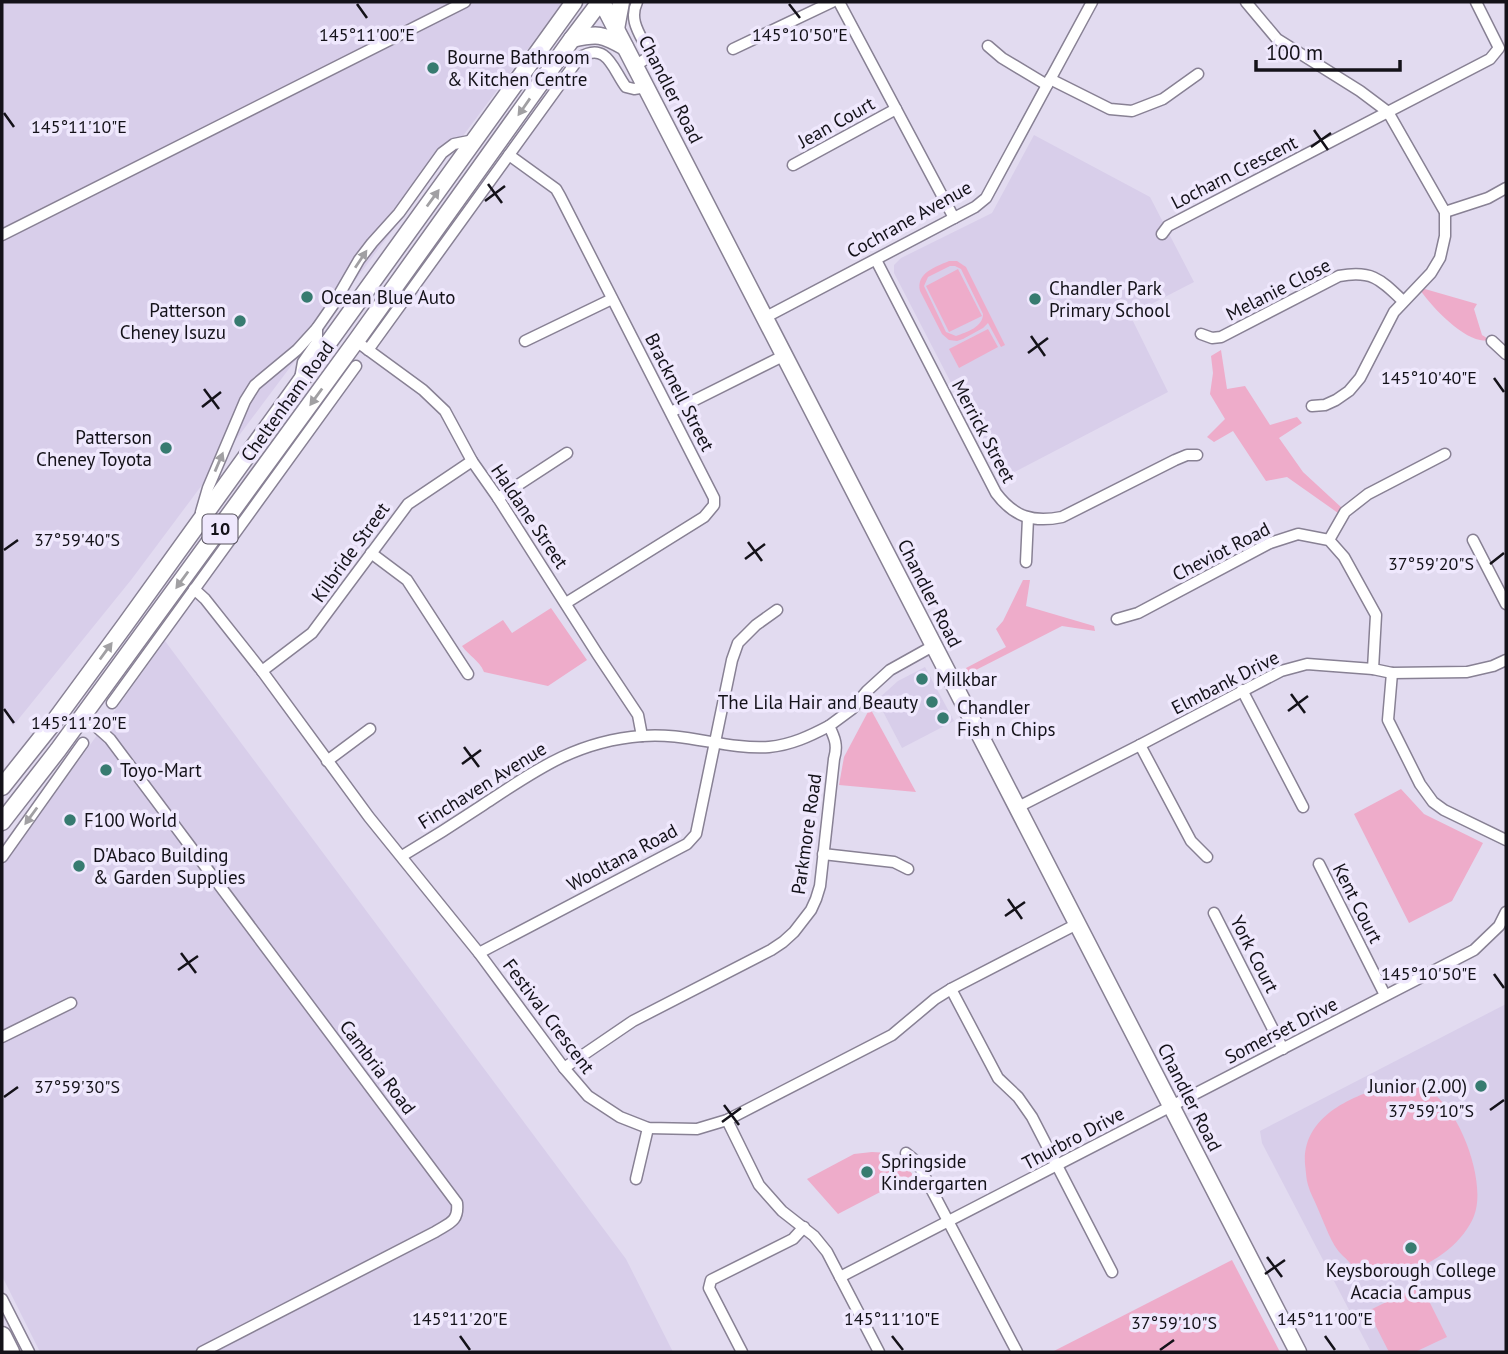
<svg xmlns="http://www.w3.org/2000/svg" width="1508" height="1354" font-family="'PT Sans',sans-serif">
  <style>
    .built { fill: #d8ceea }
    .green { fill: #eeacca; fill-rule: evenodd }
    .lines { fill: none; stroke-linecap: round; stroke-linejoin: round }
    .street-casing { stroke: #888194; stroke-width: 13 }
    .primary-casing { stroke: #888194; stroke-width: 19 }
    .highway-casing { stroke: #888194; stroke-width: 21 }
    .street { stroke: #fff; stroke-width: 10 }
    .primary { stroke: #fff; stroke-width: 16 }
    .highway { stroke: #fff; stroke-width: 18 }
    .oneway { fill: #a1a0a3 }
    .ticks { fill: none; stroke: #141219; stroke-width: 2.5 }
    .poi-dot { fill: #377b70; stroke: #efe8fd; stroke-width: 2.5 }
    .labels { text-anchor: middle; stroke-width: 7; stroke-linejoin: round; paint-order: stroke }
    .shield { fill: #efe8fd; stroke: #56525d; stroke-width: 2 }
    .shield-label { font-size: 18px; font-weight: bold; fill: #141219 }
    .poi-label { font-size: 19px; fill: #141219; stroke: #efe8fd; text-anchor: start }
    .street-label { font-size: 19px; fill: #141219; stroke: #efe8fd }
    .ticks-label { font-size: 18px; text-anchor: middle; fill: #141219; stroke: #efe8fd; stroke-width: 7; stroke-linejoin: round; paint-order: stroke }
  </style>
  <rect width="100%" height="100%" fill="#e2dbf0"/>
  <g class="built">
    <polygon points="2,2 563,2 131,580 13,726 2,705"/>
    <polygon points="1034,135 1150,197 1194,282 1130,315 1168,392 1001,479 894,273 894,265 901,258 992,213"/>
    <polygon points="165,641 626,1259 673,1352 40,1352 2,1276 2,867"/>
    <polygon points="925,667 954,721 902,748 877,700 898,681"/>
    <polygon points="1506,1004 1506,1352 1371,1352 1262,1143 1260,1131"/>
  </g>
  <g class="green">
    <path d="M949 261H957L966 267 1005 345 1001 347 988 323 983 328 963 339 957 341 949 340 942 334 920 291C916 273 935 267 949 261ZM950 266H955L961 269 983 314C983 327 967 332 956 336L946 332 924 286 928 277Z"/>
    <polygon points="958,269 982,316 949,332 926,286"/>
    <path d="M1418 287 1477 304 1474 309 1482 335 1492 341C1488 340 1484 341 1480 340 1459 336 1430 305 1418 287Z"/>
    <polygon points="988,329 998,347 959,368 949,349"/>
    <polygon points="1221,350 1227,389 1245,386 1270,425 1297,417 1302,423 1279,438 1303,472 1342,508 1338,513 1287,477 1266,481 1233,431 1214,442 1207,437 1225,419 1210,394 1213,373 1211,356"/>
    <polygon points="1023,580 1030,580 1026,606 1094,626 1095,631 1062,626 968,674 966,668 1006,647 996,629 1003,621"/>
    <path d="M551 608 587 660 548 686 484 672C479 660 469 656 462 646L503 620 512 633Z"/>
    <polygon points="870,708 916,792 839,785 844,757"/>
    <polygon points="1401,789 1424,814 1483,843 1452,901 1409,923 1354,814"/>
    <path d="M1390 1085C1404 1085 1419 1085 1431 1092 1461 1111 1487 1184 1474 1216 1458 1256 1394 1291 1355 1267 1350 1264 1347 1259 1343 1256 1331 1245 1325 1224 1318 1209 1315 1201 1310 1193 1308 1185 1306 1179 1306 1171 1305 1164 1302 1116 1352 1096 1390 1085Z"/>
    <path d="M872 1152 890 1153 889 1158C893 1167 899 1172 909 1170L913 1175 838 1214 807 1179 854 1154Z"/>
    <polygon points="1232,1260 1280,1352 1052,1352"/>
    <polygon points="1421,1285 1447,1337 1415,1352 1389,1352 1368,1311"/>
  </g>
  <g class="lines">
    <defs>
      <g id="street">
        <polyline points="839,2 954,218"/>
        <polyline points="1246,2 1277,39 1360,91 1388,112 1445,212 1445,236 1440,258 1431,273 1394,312 1360,378 1349,391 1336,400 1325,405 1312,406"/>
        <polyline points="988,46 1002,58 1047,85"/>
        <polyline points="733,49 832,2"/>
        <path d="M635 66 647 58 649 53C641 35 628 21 637 2"/>
        <polyline points="1050,79 1110,109 1132,111 1163,99 1198,74"/>
        <polyline points="509,155 556,189 560,196 714,498 714,505 704,517 566,603"/>
        <polyline points="793,165 896,109"/>
        <polyline points="1445,212 1488,198 1506,188"/>
        <polyline points="1162,234 1168,226 1490,59 1499,48 1476,2"/>
        <polyline points="2,235 465,2"/>
        <path d="M876 260 996 493C1014 517 1033 523 1062 517L1175 460 1187 455H1197"/>
        <polyline points="766,317 975,207 986,198 1092,2"/>
        <path d="M1201 334 1212 338 1221 337 1339 276C1372 270 1380 279 1403 301"/>
        <polyline points="356,341 423,390 445,411 472,461 498,498 598,655 638,715 642,736"/>
        <polyline points="525,341 612,299"/>
        <polyline points="1492,341 1506,354"/>
        <path d="M368 350 579 58C607 40 613 70 626 87L634 89 646 87"/>
        <polyline points="300,379 303,362 317,342 317,328"/>
        <polyline points="671,412 785,355"/>
        <polyline points="498,498 567,453"/>
        <polyline points="201,512 208,488 245,401 255,385 297,350 317,328 333,305 359,260 372,243 399,213 442,153 454,144 474,140"/>
        <polyline points="1329,540 1345,512 1368,494 1445,454"/>
        <polyline points="1473,540 1506,604"/>
        <polyline points="371,553 407,580 468,674"/>
        <polyline points="1026,562 1028,518"/>
        <polyline points="194,589 205,599 262,671 369,817 479,953 564,1068 588,1096 620,1117 648,1128 697,1129 727,1120 892,1035 935,999 951,989 1077,924"/>
        <polyline points="1117,619 1138,613 1270,543 1298,534 1329,540 1344,557 1376,615 1373,669"/>
        <polyline points="262,671 312,633 408,504 472,461"/>
        <polyline points="1392,673 1388,720 1420,784 1433,802 1444,810 1506,840"/>
        <polyline points="1242,690 1303,807"/>
        <polyline points="112,703 356,366"/>
        <path d="M83 715 110 739 457 1203C459 1222 449 1223 435 1232L202 1352"/>
        <polyline points="1140,745 1191,841 1207,857"/>
        <polyline points="327,761 370,729"/>
        <polyline points="1018,807 1140,745 1281,671 1307,664 1373,669 1392,673 1467,672 1493,666 1506,660"/>
        <polyline points="823,854 894,862 908,869"/>
        <path d="M402 856C429 840 456 823 483 805 536 770 576 741 642 736 685 732 727 750 769 747 791 745 810 736 829 726"/>
        <polyline points="2,857 83,743"/>
        <polyline points="1319,864 1385,995"/>
        <polyline points="1214,913 1283,1049"/>
        <polyline points="479,953 687,844 696,834 732,660 738,643 756,625 777,610"/>
        <polyline points="951,989 998,1078 1018,1097 1032,1117 1112,1272"/>
        <polyline points="2,1037 71,1003"/>
        <path d="M564 1068 633 1021 771 950 783 942 794 932 811 910 816 899 820 886 834 759C838 746 835 738 829 726L852 709 867 691 890 670 933 646"/>
        <polyline points="727,1120 759,1185 782,1211 814,1236 827,1252 879,1352"/>
        <polyline points="906,1153 917,1162 1017,1352"/>
        <polyline points="636,1179 648,1128"/>
        <polyline points="840,1277 1474,950 1499,926 1506,912"/>
        <polyline points="2,1299 29,1352"/>
        <polyline points="742,1352 709,1288 711,1280 793,1239 804,1227"/>
      </g>
      <g id="primary">
        <polyline points="602,2 1298,1352"/>
        <polyline points="616,29 621,2"/>
        <path d="M572 39C598 33 602 34 625 47"/>
        <polyline points="2,787 53,723 125,625 574,2"/>
        <polyline points="2,822 58,750 356,341 572,39 600,2"/>
      </g>
      <polyline id="highway" points="2,1336 10,1352"/>
    </defs>
    <use href="#street" class="street-casing"/>
    <use href="#primary" class="primary-casing"/>
    <use href="#highway" class="highway-casing"/>
    <use href="#street" class="street"/>
    <use href="#primary" class="primary"/>
    <use href="#highway" class="highway"/>
  </g>
  <defs><path id="oneway-solid" d="M-6-.8H1V-3.2L6.5 0L1 3.2V.8H-6Z" transform="scale(1.75)"/></defs>
  <g class="oneway">
    <use href="#oneway-solid" transform="translate(524 107) rotate(125)"/>
    <use href="#oneway-solid" transform="translate(433 198) rotate(-54)"/>
    <use href="#oneway-solid" transform="translate(361 259) rotate(-56)"/>
    <use href="#oneway-solid" transform="translate(316 397) rotate(126)"/>
    <use href="#oneway-solid" transform="translate(219 462) rotate(-67)"/>
    <use href="#oneway-solid" transform="translate(182 580) rotate(126)"/>
    <use href="#oneway-solid" transform="translate(106 651) rotate(-54)"/>
    <use href="#oneway-solid" transform="translate(31 816) rotate(126)"/>
  </g>
  <path class="ticks" d="M357 4 367 18M789 4 800 18M4 113 14 127M1314 130 1328 150M1311 147 1331 133M488 184 502 203M485 201 505 186M1031 336 1045 356M1028 353 1048 338M1494 378 1504 392M204 389 219 409M202 407 221 392M748 542 762 561M4 550 18 540M745 559 765 544M1490 564 1504 553M1291 694 1305 713M4 709 14 723M1288 711 1308 696M464 747 479 767M462 764 481 750M1008 899 1022 919M1005 916 1025 902M181 953 196 973M178 970 198 956M1494 974 1504 988M4 1097 18 1087M724 1105 739 1125M1490 1110 1504 1100M722 1122 741 1108M1267 1257 1282 1277M1265 1274 1285 1260M460 1336 470 1350M892 1336 903 1350M1325 1336 1335 1350M1160 1350 1174 1340"/>
  <g class="poi-dot">
    <circle cx="433" cy="68" r="7"/>
    <circle cx="307" cy="297" r="7"/>
    <circle cx="1035" cy="299" r="7"/>
    <circle cx="240" cy="321" r="7"/>
    <circle cx="166" cy="448" r="7"/>
    <circle cx="922" cy="679" r="7"/>
    <circle cx="932" cy="702" r="7"/>
    <circle cx="943" cy="718" r="7"/>
    <circle cx="106" cy="770" r="7"/>
    <circle cx="70" cy="820" r="7"/>
    <circle cx="79" cy="866" r="7"/>
    <circle cx="1481" cy="1086" r="7"/>
    <circle cx="867" cy="1172" r="7"/>
    <circle cx="1411" cy="1248" r="7"/>
  </g>
  <g class="labels">
    <rect class="shield" x="202.5" y="514.5" width="35" height="29" rx="5"/>
    <g class="shield-label">
      <text x="220" y="535">10</text>
    </g>
    <g class="poi-label">
      <text x="447" y="64">Bourne Bathroom<tspan x="447" dy="22">&amp; Kitchen Centre</tspan></text>
      <text x="1049" y="295">Chandler Park<tspan x="1049" dy="22">Primary School</tspan></text>
      <text x="321" y="304">Ocean Blue Auto</text>
      <text x="226" y="317" text-anchor="end">Patterson<tspan x="226" dy="22">Cheney Isuzu</tspan></text>
      <text x="152" y="444" text-anchor="end">Patterson<tspan x="152" dy="22">Cheney Toyota</tspan></text>
      <text x="936" y="686">Milkbar</text>
      <text x="918" y="709" text-anchor="end">The Lila Hair and Beauty</text>
      <text x="957" y="714">Chandler<tspan x="957" dy="22">Fish n Chips</tspan></text>
      <text x="120" y="777">Toyo-Mart</text>
      <text x="84" y="827">F100 World</text>
      <text x="93" y="862">D'Abaco Building<tspan x="93" dy="22">&amp; Garden Supplies</tspan></text>
      <text x="1467" y="1093" text-anchor="end">Junior (2.00)</text>
      <text x="881" y="1168">Springside<tspan x="881" dy="22">Kindergarten</tspan></text>
      <text x="1411" y="1277" text-anchor="middle">Keysborough College<tspan x="1411" dy="22">Acacia Campus</tspan></text>
    </g>
    <g class="street-label">
      <text transform="translate(671 89) rotate(63)" y="7">Chandler Road</text>
      <text transform="translate(836 122) rotate(-29)" y="7">Jean Court</text>
      <text transform="translate(1234 172) rotate(-27)" y="7">Locharn Crescent</text>
      <text transform="translate(909 219) rotate(-29)" y="7">Cochrane Avenue</text>
      <text transform="translate(1278 289) rotate(-27)" y="7">Melanie Close</text>
      <text transform="translate(680 392) rotate(63)" y="7">Bracknell Street</text>
      <text transform="translate(287 401) rotate(-54)" y="7">Cheltenham Road</text>
      <text transform="translate(984 431) rotate(62)" y="7">Merrick Street</text>
      <text transform="translate(530 516) rotate(56)" y="7">Haldane Street</text>
      <text transform="translate(1221 551) rotate(-27)" y="7">Cheviot Road</text>
      <text transform="translate(350 552) rotate(-54)" y="7">Kilbride Street</text>
      <text transform="translate(930 593) rotate(63)" y="7">Chandler Road</text>
      <text transform="translate(1225 682) rotate(-27)" y="7">Elmbank Drive</text>
      <text transform="translate(482 785) rotate(-32)" y="7">Finchaven Avenue</text>
      <text transform="translate(806 834) rotate(-82)" y="7">Parkmore Road</text>
      <text transform="translate(622 857) rotate(-28)" y="7">Wooltana Road</text>
      <text transform="translate(1358 903) rotate(63)" y="7">Kent Court</text>
      <text transform="translate(1255 954) rotate(63)" y="7">York Court</text>
      <text transform="translate(549 1016) rotate(53)" y="7">Festival Crescent</text>
      <text transform="translate(1281 1030) rotate(-27)" y="7">Somerset Drive</text>
      <text transform="translate(378 1067) rotate(53)" y="7">Cambria Road</text>
      <text transform="translate(1190 1097) rotate(63)" y="7">Chandler Road</text>
      <text transform="translate(1073 1138) rotate(-28)" y="7">Thurbro Drive</text>
    </g>
  </g>
  <g class="ticks-label">
    <text x="367" y="41">145°11'00"E</text>
    <text x="800" y="41">145°10'50"E</text>
    <text x="79" y="133">145°11'10"E</text>
    <text x="1429" y="384">145°10'40"E</text>
    <text x="77" y="546">37°59'40"S</text>
    <text x="1431" y="570">37°59'20"S</text>
    <text x="79" y="729">145°11'20"E</text>
    <text x="1429" y="980">145°10'50"E</text>
    <text x="77" y="1093">37°59'30"S</text>
    <text x="1431" y="1117">37°59'10"S</text>
    <text x="460" y="1325">145°11'20"E</text>
    <text x="892" y="1325">145°11'10"E</text>
    <text x="1325" y="1325">145°11'00"E</text>
    <text x="1174" y="1329">37°59'10"S</text>
  </g>
  <rect width="1508" height="1354" fill="none" stroke="#141219" stroke-width="7"/>
  <path d="M1256 60v10h144v-10" fill="none" stroke="#141219" stroke-width="3.5"/>
  <text x="1266" y="60" font-size="21" fill="#141219" stroke="#efe8fd" stroke-width="5" paint-order="stroke">100 m</text>
</svg>
